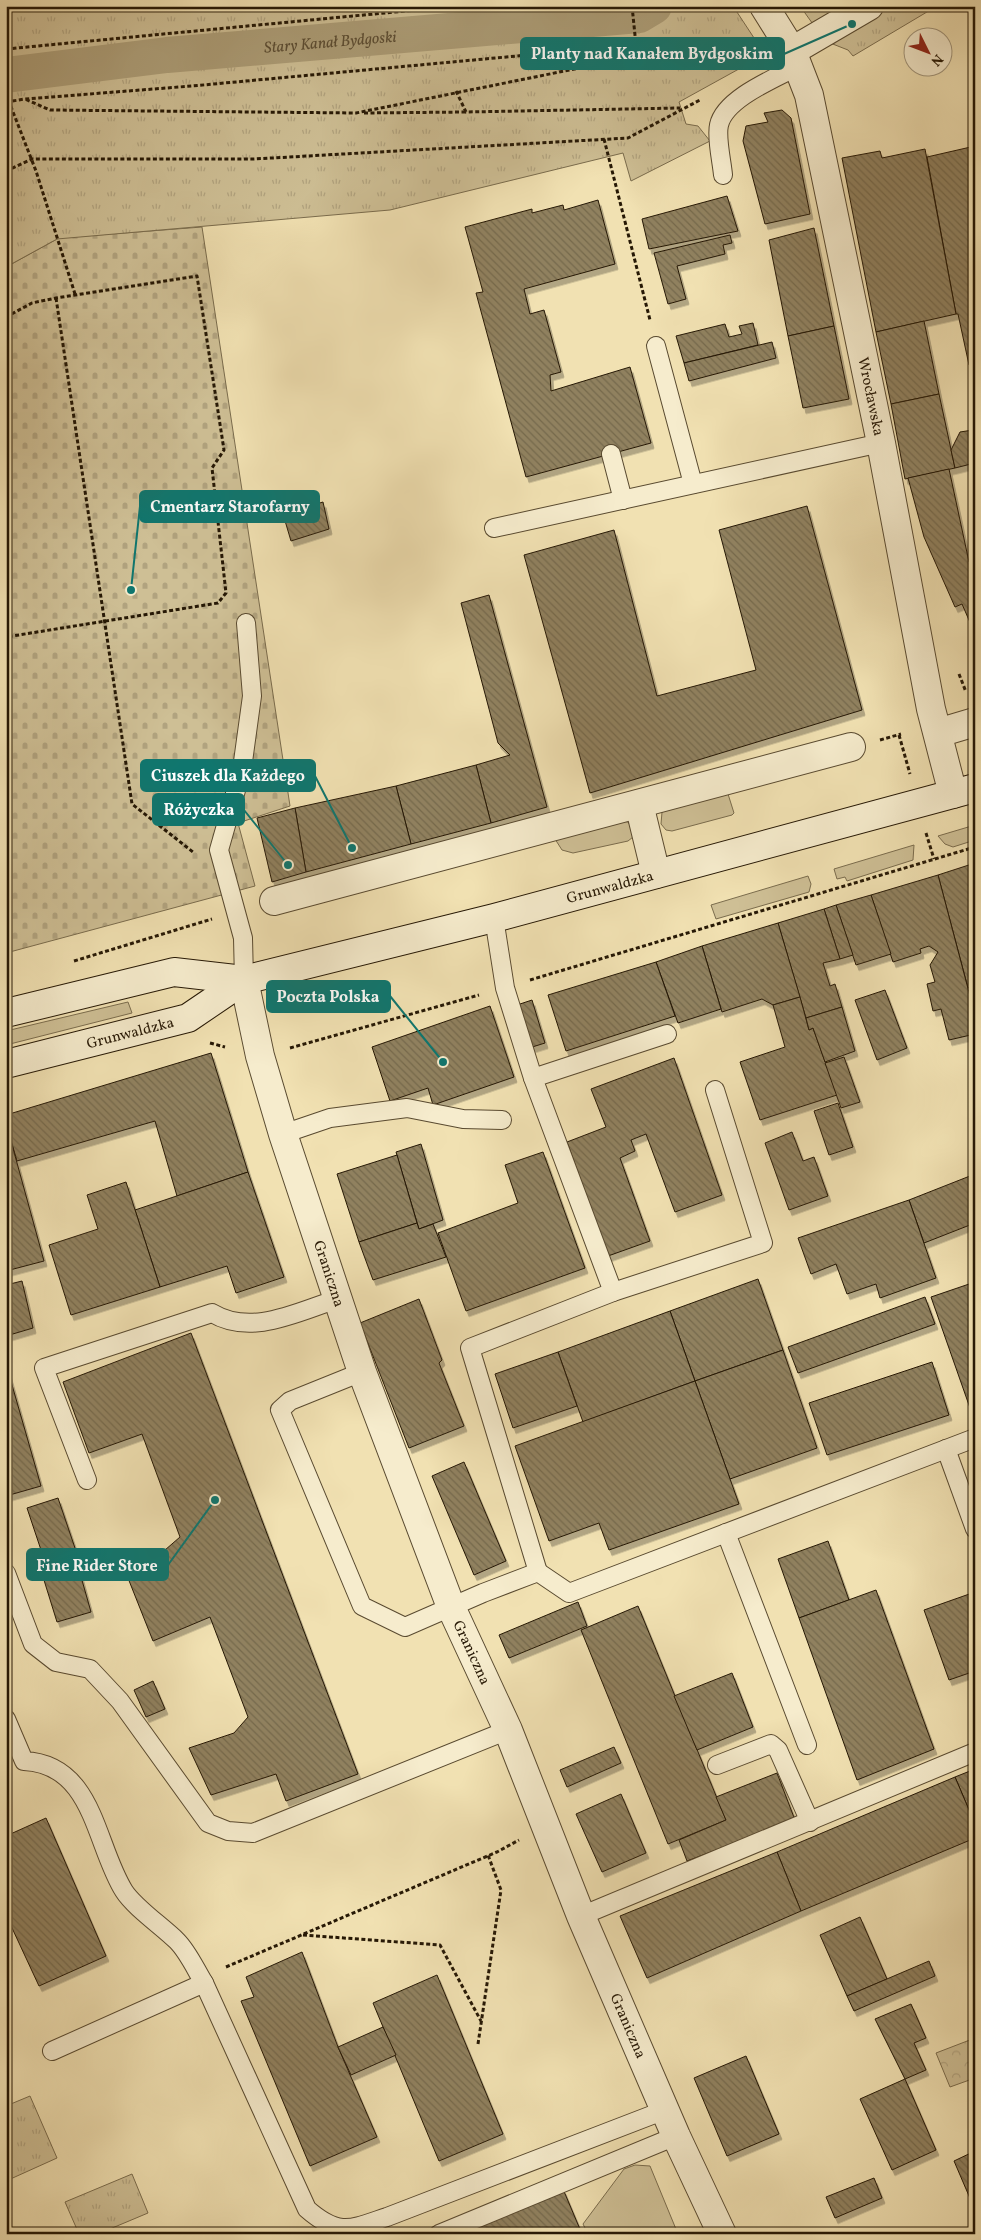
<svg xmlns="http://www.w3.org/2000/svg" width="981" height="2240" font-family="Vollkorn,serif">
  <style>
    .green { fill: #cebf95; stroke: #7a6c4d }
    .forest { fill: url(#forest-crowns); stroke: #7a6c4d }
    .cemetery { fill: url(#cemetery-stones); stroke: #7a6c4d }
    .park { fill: url(#park-tufts); stroke: #7a6c4d }
    .lines { fill: none; stroke-linecap: round; stroke-linejoin: round }
    .canal { stroke: #ac9d77; stroke-width: 36 }
    .building { fill: url(#building-back-hatch); stroke: #261805; filter: url(#shadow) }
    .lane-casing { stroke: #594a30; stroke-width: 20 }
    .street-casing { stroke: #594a30; stroke-width: 30 }
    .secondary-casing { stroke: #261805; stroke-width: 30 }
    .path { stroke: #261805; stroke-width: 3; stroke-dasharray: 4 2.5; stroke-linecap: butt }
    .lane { stroke: #f6eccd; stroke-width: 18 }
    .street { stroke: #f6eccd; stroke-width: 28 }
    .secondary { stroke: #f6eccd; stroke-width: 28 }
    .labels { text-anchor: middle; stroke-width: 4; stroke-linejoin: round; paint-order: stroke }
    .street-label { font-size: 15px; fill: #261805; stroke: #f6eccd }
    .water-label { font-size: 16px; font-style: italic; fill: #5c4d33; stroke: #f6eccd }
    .leader { fill: none; stroke: #0f766e; stroke-width: 2 }
    .callout-dot { fill: #0f766e; stroke: #f6eccd; stroke-width: 2 }
    .callout { fill: #0f766e; stroke: #0f766e; stroke-width: 2 }
    .callout-label { font-size: 16px; text-anchor: middle; font-weight: bold; fill: #fff }
  </style>
  <defs>
    <pattern id="forest-crowns" width="20" height="18" patternUnits="userSpaceOnUse" patternTransform="scale(1.25)"><rect width="20" height="18" fill="#cebf95"/><path d="M2 6a3 3 0 1 1 6 0M12 15a3 3 0 1 1 6 0" fill="none" stroke="#b1a37f"/></pattern>
    <pattern id="cemetery-stones" width="16" height="16" patternUnits="userSpaceOnUse" patternTransform="scale(1.25)"><rect width="16" height="16" fill="#cebf95"/><path d="M2 7V4a2 2 0 0 1 4 0v3zM10 15v-3a2 2 0 0 1 4 0v3z" fill="#b1a37f"/></pattern>
    <pattern id="park-tufts" width="24" height="20" patternUnits="userSpaceOnUse" patternTransform="scale(1.25)"><rect width="24" height="20" fill="#cebf95"/><path d="M3 7l-1-3M5 7V3M7 7l1-3M15 17l-1-3M17 17v-4M19 17l1-3" fill="none" stroke="#b1a37f"/></pattern>
    <pattern id="building-back-hatch" width="6" height="6" patternUnits="userSpaceOnUse" patternTransform="scale(1.25)"><rect width="6" height="6" fill="#90815f"/><path d="M-1 5l2 2M0 0l6 6M5-1l2 2" fill="none" stroke="#75694c"/></pattern>
    <filter id="shadow"><feDropShadow dx="3" dy="5.5" stdDeviation="0" flood-color="#0004"/></filter>
  </defs>
  <rect width="100%" height="100%" fill="#f1e1b2"/>
  <filter id="stains"><feTurbulence type="fractalNoise" baseFrequency=".004" numOctaves="4"/><feColorMatrix values="0 0 0 0 .2 0 0 0 0 .09 0 0 0 0 .02 0 0 0 .5 -.17"/></filter>
  <radialGradient id="worn" r=".72"><stop offset=".6" stop-color="#630" stop-opacity="0"/><stop offset="1" stop-color="#630" stop-opacity=".3"/></radialGradient>
  <g class="green">
    <polygon points="728,794 734,813 732,815 672,831 666,830 661,824 662,812 665,810"/>
    <polygon points="622,821 628,822 633,830 633,837 628,841 573,853 562,850 555,839"/>
    <polygon points="975,825 975,840 953,847 945,844 938,836"/>
    <polygon points="914,845 913,860 847,881 845,877 837,879 834,869"/>
    <polygon points="808,876 811,884 809,892 716,919 711,905"/>
    <polygon points="128,1002 132,1013 6,1045 6,1031"/>
    <polygon points="635,2165 650,2166 678,2234 588,2234 583,2224 624,2169"/>
  </g>
  <polygon class="forest" points="975,2038 975,2078 950,2087 936,2053"/>
  <polygon class="cemetery" points="202,227 290,806 238,823 255,886 6,953 6,267 59,238"/>
  <g class="park">
    <polygon points="6,6 733,6 758,44 757,59 679,102 686,124 698,126 710,141 631,181 623,153 390,210 57,239 6,267"/>
    <polygon points="800,6 937,6 853,56 848,50 825,41"/>
    <polygon points="30,2096 57,2158 6,2181 6,2106"/>
    <polygon points="132,2174 148,2213 98,2234 79,2234 65,2202"/>
  </g>
  <g class="lines">
    <path class="canal" id="s1" d="M6 75 167 55 639 15 654 6"/>
  </g>
  <g class="building">
    <polygon points="782,110 791,118 810,214 765,224 743,141 746,126 768,122 764,113"/>
    <polygon points="975,146 975,364 969,365 958,314 956,314 927,157"/>
    <polygon points="925,149 956,314 876,332 842,158 880,151 882,158"/>
    <polygon points="727,196 738,231 649,249 642,219"/>
    <polygon points="598,200 615,264 524,289 530,314 544,310 561,372 550,375 551,391 630,367 651,443 526,477 476,293 483,292 465,227 532,209 532,213 563,205 564,210"/>
    <polygon points="814,228 834,326 788,336 769,240"/>
    <polygon points="730,235 732,243 723,245 725,254 677,266 686,299 668,304 654,253"/>
    <polygon points="924,321 939,394 891,404 876,332"/>
    <polygon points="753,323 758,345 684,363 676,336 725,324 729,337 742,334 739,326"/>
    <polygon points="834,326 849,399 803,408 788,336"/>
    <polygon points="772,342 776,358 689,381 684,363"/>
    <polygon points="939,394 955,468 905,479 891,404"/>
    <polygon points="973,430 975,463 955,468 951,450 960,432"/>
    <polygon points="949,469 969,562 975,560 975,634 962,604 955,607 924,537 908,478"/>
    <polygon points="323,502 329,529 291,541 283,514"/>
    <polygon points="807,506 862,710 590,793 524,555 614,530 657,696 756,670 719,530"/>
    <polygon points="489,595 547,807 491,823 476,765 510,755 498,743 461,603"/>
    <polygon points="476,765 491,823 411,844 396,786"/>
    <polygon points="396,786 411,844 306,872 295,808"/>
    <polygon points="295,808 306,872 272,882 257,818"/>
    <polygon points="975,863 975,986 968,988 938,875"/>
    <polygon points="938,875 975,1015 975,1034 949,1040 941,1009 933,1011 927,984 935,982 930,965 938,952 929,946 920,949 921,953 893,962 871,895"/>
    <polygon points="871,895 891,954 856,965 836,905"/>
    <polygon points="836,905 853,955 840,959 824,909"/>
    <polygon points="824,909 840,959 823,963 830,986 835,984 842,1007 806,1018 778,923"/>
    <polygon points="778,923 800,997 773,1005 762,999 722,1012 702,946"/>
    <polygon points="702,946 721,1009 678,1023 656,962"/>
    <polygon points="656,962 675,1016 566,1051 548,995"/>
    <polygon points="885,990 907,1048 877,1060 855,1000"/>
    <polygon points="800,997 809,1030 813,1028 837,1095 760,1120 740,1062 785,1047 773,1005"/>
    <polygon points="532,1000 545,1043 529,1048 514,1006"/>
    <polygon points="490,1006 514,1077 433,1105 428,1088 390,1101 372,1047"/>
    <polygon points="842,1007 855,1051 825,1062 813,1028 809,1030 806,1018"/>
    <polygon points="211,1053 248,1172 177,1196 155,1121 17,1161 6,1123 6,1115"/>
    <polygon points="844,1057 860,1102 841,1108 825,1063"/>
    <polygon points="674,1058 722,1195 675,1212 646,1134 631,1140 635,1151 620,1158 650,1241 608,1256 567,1142 606,1127 591,1089"/>
    <polygon points="838,1103 853,1147 829,1155 814,1111"/>
    <polygon points="6,1123 44,1261 6,1271"/>
    <polygon points="792,1132 803,1161 814,1157 828,1196 789,1210 765,1143"/>
    <polygon points="421,1144 443,1220 419,1229 396,1152"/>
    <polygon points="543,1152 585,1268 466,1311 438,1233 518,1203 505,1165"/>
    <polygon points="397,1155 417,1223 359,1242 337,1174"/>
    <polygon points="248,1172 284,1277 236,1293 227,1266 160,1287 135,1210"/>
    <polygon points="975,1174 975,1223 924,1243 909,1200"/>
    <polygon points="126,1182 160,1287 71,1315 49,1245 98,1229 87,1195"/>
    <polygon points="909,1200 936,1278 880,1298 876,1284 847,1294 836,1264 811,1274 798,1238"/>
    <polygon points="417,1223 419,1229 433,1224 446,1257 373,1280 359,1242"/>
    <polygon points="758,1279 783,1350 695,1381 670,1311"/>
    <polygon points="22,1281 33,1328 6,1336 6,1285"/>
    <polygon points="975,1282 975,1406 970,1408 931,1297"/>
    <polygon points="925,1297 935,1324 798,1373 788,1347"/>
    <polygon points="419,1299 442,1360 439,1363 464,1426 409,1448 360,1323"/>
    <polygon points="670,1311 695,1381 583,1422 558,1352"/>
    <polygon points="191,1333 358,1774 286,1801 276,1774 211,1795 189,1748 234,1733 248,1717 210,1617 153,1641 124,1568 165,1550 180,1537 142,1434 89,1453 63,1382"/>
    <polygon points="783,1350 817,1448 730,1479 695,1381"/>
    <polygon points="558,1352 577,1406 513,1428 495,1374"/>
    <polygon points="932,1362 949,1415 827,1455 809,1403"/>
    <polygon points="6,1364 41,1486 6,1496"/>
    <polygon points="695,1381 739,1504 609,1550 599,1523 549,1541 515,1446"/>
    <polygon points="464,1462 506,1561 474,1575 432,1476"/>
    <polygon points="58,1498 76,1551 45,1562 27,1508"/>
    <polygon points="828,1541 849,1600 799,1618 778,1559"/>
    <polygon points="74,1552 91,1612 57,1622 39,1564"/>
    <polygon points="876,1590 934,1749 857,1780 799,1618"/>
    <polygon points="975,1592 975,1671 949,1680 924,1610"/>
    <polygon points="578,1602 587,1626 509,1658 499,1635"/>
    <polygon points="638,1606 726,1820 668,1844 581,1630"/>
    <polygon points="732,1673 753,1727 697,1750 674,1696"/>
    <polygon points="153,1681 165,1709 146,1717 134,1690"/>
    <polygon points="614,1747 621,1763 567,1787 560,1770"/>
    <polygon points="975,1769 975,1824 955,1777"/>
    <polygon points="777,1773 795,1820 687,1861 679,1840 726,1820 716,1797"/>
    <polygon points="955,1777 975,1824 975,1838 801,1911 777,1852"/>
    <polygon points="621,1794 646,1853 602,1872 576,1814"/>
    <polygon points="46,1818 106,1956 39,1986 6,1915 6,1836"/>
    <polygon points="777,1852 801,1911 647,1978 620,1916"/>
    <polygon points="860,1917 887,1979 847,1996 820,1935"/>
    <polygon points="302,1952 338,2047 377,2137 310,2166 241,2001 254,1997 246,1977"/>
    <polygon points="929,1961 935,1976 854,2011 847,1996"/>
    <polygon points="437,1975 503,2134 439,2161 373,2003"/>
    <polygon points="911,2004 926,2038 914,2043 926,2070 905,2079 875,2019"/>
    <polygon points="383,2027 396,2055 351,2075 338,2047"/>
    <polygon points="746,2056 779,2134 727,2156 694,2078"/>
    <polygon points="905,2079 936,2150 892,2170 860,2099"/>
    <polygon points="975,2151 975,2210 954,2161"/>
    <polygon points="874,2178 882,2198 835,2218 826,2197"/>
    <polygon points="563,2189 582,2234 456,2234"/>
  </g>
  <g class="lines">
    <defs>
      <g id="lane">
        <path d="M723 175C722 162 716 138 719 125 725 98 776 78 798 66"/>
        <polyline points="656,346 693,484"/>
        <polyline points="611,454 623,500"/>
        <polyline points="494,528 881,443"/>
        <polyline points="494,918 505,988 533,1078 613,1292"/>
        <polyline points="244,980 243,938 219,850 242,769 252,696 246,623"/>
        <polyline points="533,1078 667,1034"/>
        <polyline points="283,1134 330,1118 407,1108 463,1119 502,1120"/>
        <polyline points="362,1372 290,1401 280,1410 362,1606 405,1627 483,1593 538,1572 569,1593 975,1438"/>
        <polyline points="946,1449 975,1529"/>
        <path d="M87 1480 44 1368 212 1313C252 1337 299 1311 338 1299"/>
        <polyline points="726,1533 807,1745"/>
        <polyline points="538,1572 470,1348 613,1292 763,1243 715,1090"/>
        <polyline points="6,1573 33,1644 56,1662 90,1669 120,1701 208,1823 228,1831 253,1833 508,1730"/>
        <path d="M6 1719 24 1761C94 1764 95 1845 124 1891 134 1907 163 1927 177 1941 188 1952 196 1970 204 1983"/>
        <polyline points="717,1765 771,1744 778,1750 810,1822"/>
        <polyline points="581,1916 975,1752"/>
        <path d="M52 2051 204 1983 307 2209C339 2237 351 2229 387 2217L665 2110"/>
        <polyline points="439,2234 676,2136"/>
      </g>
      <g id="street">
        <path id="s2" d="M764 6 792 51 809 95 881 443 931 709 953 794"/>
        <polyline points="792,51 869,6"/>
        <polyline points="938,733 975,722"/>
        <polyline points="639,804 656,874"/>
        <polyline points="274,901 851,747"/>
        <path id="s3" d="M244 980 260 1056 283 1134 362 1372 451 1607 508 1730 581 1916 676 2136 722 2234"/>
      </g>
      <g id="secondary">
        <path id="s4" d="M6 1013 174 972 244 980 494 918 975 788"/>
        <path id="s5" d="M6 1064 188 1018 244 980"/>
      </g>
    </defs>
    <use href="#lane" class="lane-casing"/>
    <use href="#street" class="street-casing"/>
    <use href="#secondary" class="secondary-casing"/>
    <g class="path">
      <polyline points="632,6 636,45"/>
      <polyline points="6,49 458,6"/>
      <polyline points="456,91 466,112 680,108"/>
      <polyline points="6,94 36,171 75,294"/>
      <polyline points="6,102 25,99 192,86 636,45 639,56 356,113 50,110 25,99"/>
      <polyline points="364,113 466,112"/>
      <polyline points="604,139 650,320"/>
      <polyline points="6,171 32,159 254,159 628,138 700,100"/>
      <polyline points="56,298 132,804 193,852"/>
      <polyline points="6,317 32,303 56,298 197,276 224,450 212,468 226,593 218,603 6,637"/>
      <polyline points="959,674 966,692"/>
      <polyline points="899,735 910,774"/>
      <polyline points="880,740 901,734"/>
      <polyline points="926,833 934,859"/>
      <polyline points="74,961 212,919"/>
      <polyline points="530,980 975,847"/>
      <polyline points="210,1043 225,1047"/>
      <polyline points="290,1048 479,995"/>
      <polyline points="303,1935 440,1945 481,2021"/>
      <polyline points="226,1967 497,1852 519,1840"/>
      <polyline points="478,2044 501,1890 488,1855"/>
    </g>
    <use href="#lane" class="lane"/>
    <use href="#street" class="street"/>
    <use href="#secondary" class="secondary"/>
  </g>
  <g class="labels">
    <g class="street-label">
      <text dy="5" stroke="none"><textPath href="#s2" startOffset="408">Wrocławska</textPath></text>
      <text dy="5" stroke="none"><textPath href="#s4" startOffset="621">Grunwaldzka</textPath></text>
      <text dy="5" stroke="none"><textPath href="#s5" startOffset="128">Grunwaldzka</textPath></text>
      <text dy="5" stroke="none"><textPath href="#s3" startOffset="306">Graniczna</textPath></text>
      <text dy="5" stroke="none"><textPath href="#s3" startOffset="711">Graniczna</textPath></text>
      <text dy="5" stroke="none"><textPath href="#s3" startOffset="1116">Graniczna</textPath></text>
    </g>
    <g class="water-label">
      <text dy="6" stroke="none"><textPath href="#s1" startOffset="326">Stary Kanał Bydgoski</textPath></text>
    </g>
  </g>
  <path class="leader" d="M852 24L784 54M131 590L140 506M352 848L315 776M288 865L244 810M443 1062L390 996M215 1500L168 1565"/>
  <g class="callout-dot">
    <circle cx="852" cy="24" r="5"/>
    <circle cx="131" cy="590" r="5"/>
    <circle cx="352" cy="848" r="5"/>
    <circle cx="288" cy="865" r="5"/>
    <circle cx="443" cy="1062" r="5"/>
    <circle cx="215" cy="1500" r="5"/>
  </g>
  <g class="callout">
    <rect x="521" y="38" width="263" height="31" rx="5"/>
    <rect x="140" y="491" width="179" height="31" rx="5"/>
    <rect x="141" y="760" width="174" height="31" rx="5"/>
    <rect x="153" y="794" width="91" height="31" rx="5"/>
    <rect x="267" y="981" width="123" height="31" rx="5"/>
    <rect x="27" y="1549" width="141" height="31" rx="5"/>
  </g>
  <g class="callout-label">
    <text x="652" y="59">Planty nad Kanałem Bydgoskim</text>
    <text x="230" y="512">Cmentarz Starofarny</text>
    <text x="228" y="781">Ciuszek dla Każdego</text>
    <text x="199" y="815">Różyczka</text>
    <text x="328" y="1002">Poczta Polska</text>
    <text x="97" y="1571">Fine Rider Store</text>
  </g>
  <rect width="981" height="2240" fill="none" stroke="#f1e1b2" stroke-width="25"/>
  <rect x="8" y="8" width="966" height="2225" fill="none" stroke="#261805" stroke-width="2.5"/>
  <rect x="12" y="12" width="956" height="2215" fill="none" stroke="#261805"/>
  <g transform="translate(928 52) rotate(132)"><circle r="24" fill="#f6eccd" stroke="#a3977d"/>
  <path d="M0-4L9 19L0 12L-9 19Z" fill="#8f2418"/>
  <text y="-8" font-size="14" font-weight="bold" text-anchor="middle" fill="#261805">N</text>
  </g>
  <rect width="100%" height="100%" filter="url(#stains)"/>
  <rect width="100%" height="100%" fill="url(#worn)"/>
</svg>
